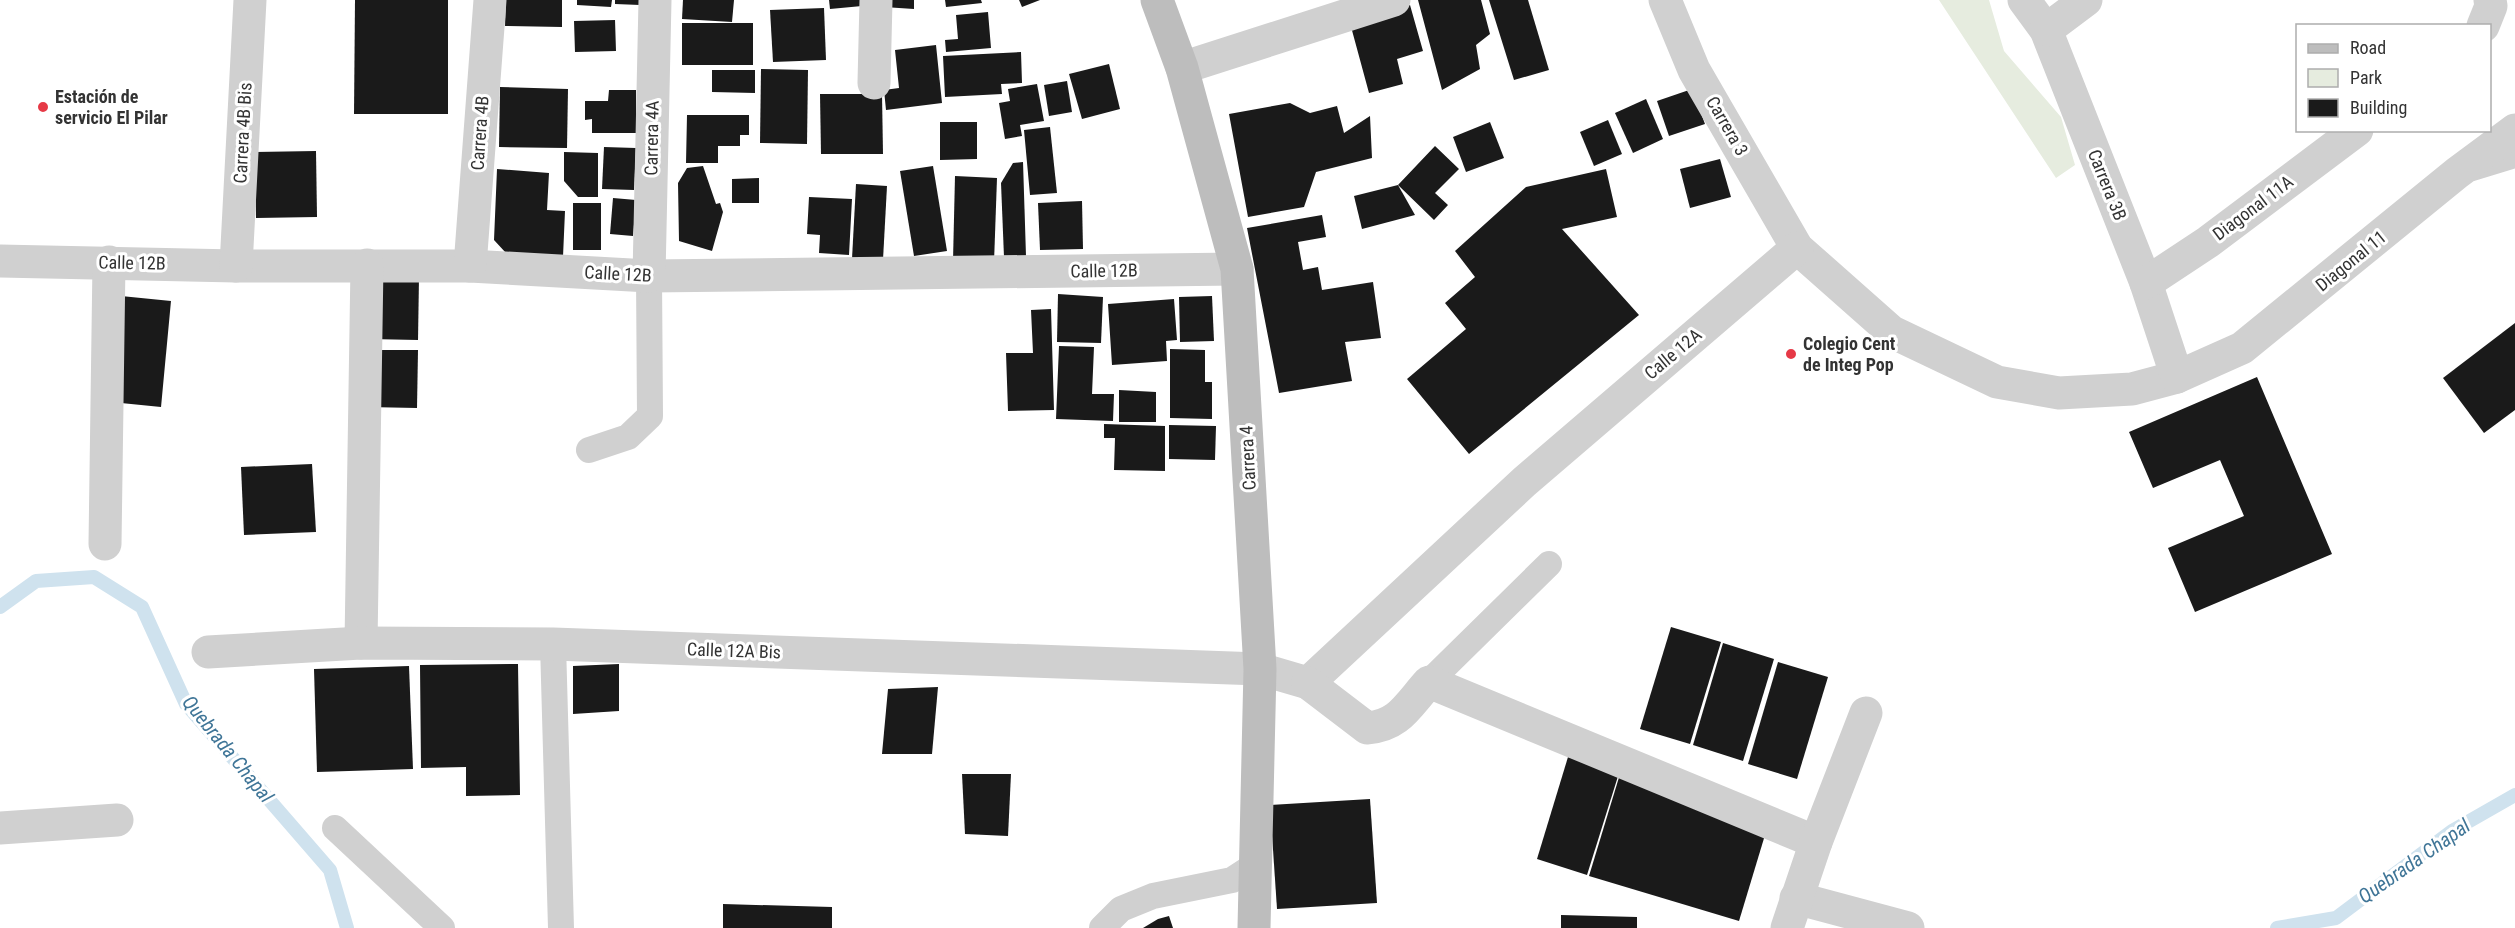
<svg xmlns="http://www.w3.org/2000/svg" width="2515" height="928" font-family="'Roboto Condensed',sans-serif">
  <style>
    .green { fill: #e6ecdf }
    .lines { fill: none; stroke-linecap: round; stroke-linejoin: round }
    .stream { stroke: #cfe2ee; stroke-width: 14 }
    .building { fill: #1a1a1a }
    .lane { stroke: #d0d0d0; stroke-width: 26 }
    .street { stroke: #d0d0d0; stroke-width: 33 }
    .secondary { stroke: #bdbdbd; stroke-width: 33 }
    .poi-dot { fill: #e63946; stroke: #fff; stroke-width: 2 }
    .labels { text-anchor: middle; stroke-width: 6; stroke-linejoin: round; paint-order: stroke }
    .poi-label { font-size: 18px; font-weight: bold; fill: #333; stroke: #fff; text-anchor: start }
    .street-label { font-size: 18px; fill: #333; stroke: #fff }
    .water-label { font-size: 20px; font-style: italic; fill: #3f7597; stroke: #fff }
  </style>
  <rect width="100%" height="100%" fill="#fff"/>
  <polygon class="green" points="1939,0 1989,0 2004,51 2061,117 2075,165 2056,178"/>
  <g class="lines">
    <g class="stream">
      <polyline points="0,607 36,581 94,577 142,607 186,704 330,870 347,928"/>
      <polyline points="2277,928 2336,918 2452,831 2515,795"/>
    </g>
  </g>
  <g class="building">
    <polygon points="355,0 448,0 448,114 354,114"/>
    <polygon points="506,0 562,0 562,27 505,26"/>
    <polygon points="577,0 612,0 611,7 577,5"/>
    <polygon points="615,0 640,0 640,5 615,4"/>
    <polygon points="683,0 734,0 732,22 682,19"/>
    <polygon points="829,0 861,0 862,6 830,9"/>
    <polygon points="885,0 914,0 914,9 884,7"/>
    <polygon points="945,0 981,0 982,3 946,7"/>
    <polygon points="1019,0 1040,0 1022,7"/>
    <polygon points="1418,0 1481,0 1490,34 1476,45 1480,69 1442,90"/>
    <polygon points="1489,0 1528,0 1549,70 1514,80"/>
    <polygon points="1410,5 1423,51 1397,59 1403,84 1369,93 1350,23"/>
    <polygon points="824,8 826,60 773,62 770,10"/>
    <polygon points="988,12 991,48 946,52 945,40 958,39 956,15"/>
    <polygon points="615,20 616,51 575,52 574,21"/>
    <rect x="682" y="23" width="71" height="42"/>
    <polygon points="936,45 942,103 886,110 884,90 899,88 895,50"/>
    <polygon points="1021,52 1022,83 1001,84 1002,94 945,97 943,56"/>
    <polygon points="1109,64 1120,109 1082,119 1069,74"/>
    <polygon points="761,69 808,70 807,144 760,143"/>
    <polygon points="712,70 755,70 755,93 712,92"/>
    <polygon points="1067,81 1072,112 1049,116 1044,85"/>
    <polygon points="1037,84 1044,121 1020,125 1022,136 1005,139 999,103 1010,101 1008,89"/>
    <polygon points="500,87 568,89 567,148 499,147"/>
    <polygon points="1692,89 1705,124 1669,136 1657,101"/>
    <polygon points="609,90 636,90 636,133 592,133 592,119 585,120 585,101 608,101"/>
    <polygon points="820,94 882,94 883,154 821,154"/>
    <polygon points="1646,99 1663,139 1633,153 1615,113"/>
    <polygon points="1290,103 1310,113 1337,106 1344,133 1370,116 1372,158 1316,172 1304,207 1248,217 1229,114"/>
    <polygon points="687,115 749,115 749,135 740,135 740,146 718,146 718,163 686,163"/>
    <polygon points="1608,120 1622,154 1594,166 1580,132"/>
    <polygon points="940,122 977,122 977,159 940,160"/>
    <polygon points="1490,122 1504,158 1466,172 1453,137"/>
    <polygon points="1050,127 1057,193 1030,195 1024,130"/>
    <polygon points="1435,146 1459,169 1435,193 1448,205 1434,220 1398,185"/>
    <polygon points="604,147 636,148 634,190 602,189"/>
    <polygon points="316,151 317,217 256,218 255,152"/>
    <polygon points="564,152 598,153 598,197 578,197 564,181"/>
    <polygon points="1720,159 1731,197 1690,208 1680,169"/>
    <polygon points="1023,162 1026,256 1004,257 1001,183 1013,163"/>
    <polygon points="703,166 716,204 720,203 723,212 712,251 679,241 678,183 687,168"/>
    <polygon points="933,166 947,251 914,256 900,171"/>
    <polygon points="497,169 549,173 547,210 565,211 563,257 506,253 494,240"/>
    <polygon points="1606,169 1617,217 1562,229 1639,315 1469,454 1407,379 1466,329 1445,303 1475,277 1455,251 1526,187"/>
    <polygon points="955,176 997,178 994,263 953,261"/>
    <polygon points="759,178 759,203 732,203 732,179"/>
    <polygon points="856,184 887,186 883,260 852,259"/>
    <polygon points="1398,185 1415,215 1362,229 1354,196"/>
    <polygon points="809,197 852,199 849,255 819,253 820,235 807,234"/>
    <polygon points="613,198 636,200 633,236 610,234"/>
    <polygon points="1082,201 1083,249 1040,250 1038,203"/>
    <rect x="573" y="203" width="28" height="47"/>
    <polygon points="1322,215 1326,237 1298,242 1303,270 1318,267 1322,290 1373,282 1381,338 1345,342 1352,381 1279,393 1247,228"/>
    <polygon points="369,276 419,277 418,340 369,339"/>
    <polygon points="1058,294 1103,297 1101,343 1057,342"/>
    <polygon points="121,296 171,301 161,407 111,402"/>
    <polygon points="1212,296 1214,341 1180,342 1179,297"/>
    <polygon points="1174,299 1177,340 1166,341 1167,361 1112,365 1108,304"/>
    <polygon points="1051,309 1054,410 1008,411 1006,353 1033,353 1031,310"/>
    <polygon points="2515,323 2515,410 2484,433 2443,378"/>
    <polygon points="1059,346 1094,347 1092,394 1114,394 1113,421 1056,419"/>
    <polygon points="1170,349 1205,350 1205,382 1212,382 1212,419 1170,418"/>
    <polygon points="368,350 418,350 417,408 367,407"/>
    <polygon points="2257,377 2332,554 2195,612 2168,548 2244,516 2220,460 2153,488 2129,432"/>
    <polygon points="1119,390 1156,392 1156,422 1119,422"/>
    <polygon points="1104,424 1165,426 1165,471 1114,470 1115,438 1104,438"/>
    <polygon points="1169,425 1216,426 1215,460 1169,459"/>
    <polygon points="312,464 316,532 244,535 241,467"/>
    <polygon points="1671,627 1721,642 1690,744 1640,729"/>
    <polygon points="1723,643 1774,659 1743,761 1693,745"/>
    <polygon points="1778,662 1828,677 1797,779 1748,764"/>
    <polygon points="518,664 520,795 466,796 466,767 421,768 420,665"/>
    <polygon points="619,664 619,711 573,714 573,666"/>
    <polygon points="409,666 413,769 317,772 314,669"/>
    <polygon points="938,687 932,754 882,754 888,689"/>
    <polygon points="1568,757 1619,773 1587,875 1537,859"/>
    <polygon points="962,774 1011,774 1008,836 965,834"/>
    <polygon points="1620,774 1768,825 1739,921 1589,876"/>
    <polygon points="1370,799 1377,903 1277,909 1270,805"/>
    <polygon points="723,904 832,907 832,928 723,928"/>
    <polygon points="1561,915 1637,917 1637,928 1561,928"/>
    <polygon points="1169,916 1173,928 1143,928 1158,919"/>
  </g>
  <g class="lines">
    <g class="lane">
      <polyline points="2472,168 2515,155"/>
      <polyline points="589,450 628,437 650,416 649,276"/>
      <polyline points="553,644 561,928"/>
      <polyline points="1429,682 1549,564"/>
      <polyline points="335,828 442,928"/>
      <polyline points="1102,928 1121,909 1153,896 1232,880 1255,865"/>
    </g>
    <g class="street">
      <polyline points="1665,0 1694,70 1797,248 1892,332 1997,382 2059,393 2132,389 2177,377 2242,348 2457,173 2515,130"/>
      <polyline points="2024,0 2046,30 2146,283 2177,377"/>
      <polyline points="2483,26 2491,6 2490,0"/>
      <polyline points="2046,30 2086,0"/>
      <polyline points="1182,68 1394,0"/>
      <polyline points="874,83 876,0"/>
      <polyline points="0,261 236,266 470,266 649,276 1237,269"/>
      <polyline points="236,266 250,0"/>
      <polyline points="470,266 490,0"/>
      <polyline points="649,276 655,0"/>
      <polyline points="2146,283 2208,242 2357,130"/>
      <polyline points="105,544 109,262"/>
      <polyline points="361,643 367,265"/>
      <polyline points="208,652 361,643 553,644 1260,669 1308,683 1524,482 1797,248"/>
      <path d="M1308 683 1367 728C1399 726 1408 705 1429 682L1816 842"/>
      <polyline points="0,828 117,820"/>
      <polyline points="1796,898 1908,928"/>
      <polyline points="1787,928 1816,842 1866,713"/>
    </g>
    <polyline class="secondary" points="1157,0 1182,68 1237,269 1260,669 1254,928"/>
  </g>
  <g class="poi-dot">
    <circle cx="43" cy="107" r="6"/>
    <circle cx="1791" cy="354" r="6"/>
  </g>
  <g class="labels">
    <g class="poi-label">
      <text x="55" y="103">Estación de<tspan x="55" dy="21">servicio El Pilar</tspan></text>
      <text x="1803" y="350">Colegio Cent<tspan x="1803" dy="21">de Integ Pop</tspan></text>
    </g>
    <g class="street-label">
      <text transform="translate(1727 126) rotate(60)" y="6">Carrera 3</text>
      <text transform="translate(243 133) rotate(-87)" y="6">Carrera 4B Bis</text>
      <text transform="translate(480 133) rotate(-86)" y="6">Carrera 4B</text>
      <text transform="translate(652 138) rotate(-89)" y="6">Carrera 4A</text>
      <text transform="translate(2107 185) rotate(68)" y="6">Carrera 3B</text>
      <text transform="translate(2253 208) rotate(-37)" y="6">Diagonal 11A</text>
      <text transform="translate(2351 261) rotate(-39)" y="6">Diagonal 11</text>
      <text transform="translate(132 263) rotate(1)" y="6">Calle 12B</text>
      <text transform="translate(1104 271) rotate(-1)" y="6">Calle 12B</text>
      <text transform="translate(618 274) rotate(3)" y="6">Calle 12B</text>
      <text transform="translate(1673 354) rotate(-40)" y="6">Calle 12A</text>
      <text transform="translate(1248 458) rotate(-93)" y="6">Carrera 4</text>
      <text transform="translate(734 651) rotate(2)" y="6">Calle 12A Bis</text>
    </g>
    <g class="water-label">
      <text transform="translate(228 749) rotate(51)" y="7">Quebrada Chapal</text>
      <text transform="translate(2414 861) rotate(-35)" y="7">Quebrada Chapal</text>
    </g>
  </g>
  <rect x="2296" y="24" width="195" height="108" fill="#ffffff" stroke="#adadad" stroke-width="1.5"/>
  <rect x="2308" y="44" width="30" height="9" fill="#bdbdbd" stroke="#adadad" stroke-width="1.5"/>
  <text x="2350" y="54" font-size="18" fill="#333333">Road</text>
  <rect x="2308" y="69" width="30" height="18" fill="#e6ecdf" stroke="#adadad" stroke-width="1.5"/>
  <text x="2350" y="84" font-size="18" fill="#333333">Park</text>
  <rect x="2308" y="99" width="30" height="18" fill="#1a1a1a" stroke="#adadad" stroke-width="1.5"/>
  <text x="2350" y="114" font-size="18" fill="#333333">Building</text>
</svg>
